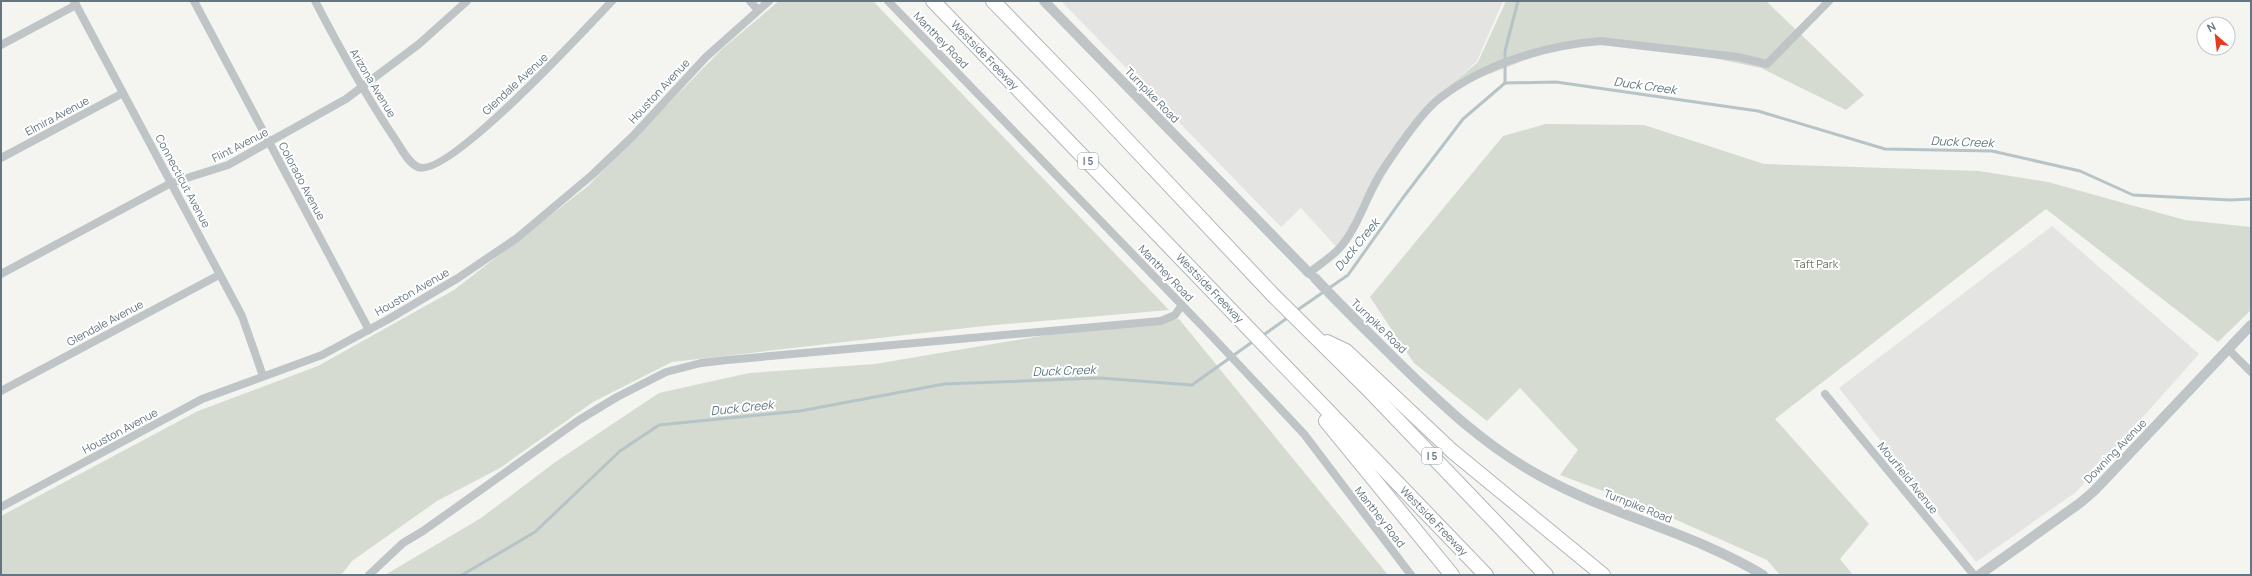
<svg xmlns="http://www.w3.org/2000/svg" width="2252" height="576" font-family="Manrope,sans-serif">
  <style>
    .built { fill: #e4e5e3 }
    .green { fill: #d6dbd1 }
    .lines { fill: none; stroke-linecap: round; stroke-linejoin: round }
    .stream { stroke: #b6c4c7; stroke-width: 3 }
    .motorway-casing { stroke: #b2b6b8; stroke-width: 16 }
    .minor { stroke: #bfc4c6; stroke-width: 8 }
    .tertiary { stroke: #bfc4c6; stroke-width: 10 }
    .motorway { stroke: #fff; stroke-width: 14 }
    .labels { text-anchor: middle; stroke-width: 4; stroke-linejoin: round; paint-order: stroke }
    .shield { fill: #fff; stroke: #929fa7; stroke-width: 1 }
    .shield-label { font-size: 10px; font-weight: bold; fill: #637681 }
    .street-label { font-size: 11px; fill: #637681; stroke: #fff }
    .park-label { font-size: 11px; fill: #687862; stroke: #fff }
    .water-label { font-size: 12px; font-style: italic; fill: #5f797f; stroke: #fff }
  </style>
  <rect width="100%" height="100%" fill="#f4f4f0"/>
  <g class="built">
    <polygon points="1061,1 1503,1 1477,61 1421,112 1341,252 1301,208 1281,227"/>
    <polygon points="2052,226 2199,354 2076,492 1976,562 1839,388"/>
  </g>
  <g class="green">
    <polygon points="779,1 873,1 1169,310 984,326 672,362 593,402 500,468 437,501 352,561 341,575 1,575 1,516 198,411 318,366 454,290 588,186 722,49"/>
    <polygon points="1506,1 1766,1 1864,95 1846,110 1761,68 1642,43 1561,46 1484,76 1436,97 1478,62"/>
    <polygon points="1546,124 1644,125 1764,164 1979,171 2048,182 2185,220 2251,227 2251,310 2218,342 2046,209 1775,419 1869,524 1840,559 1853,575 1780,575 1767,560 1654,510 1560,475 1578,450 1520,388 1487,421 1414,363 1370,297 1503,136"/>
    <polygon points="1179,319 1388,575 385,575 481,518 554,463 659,393 749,373 875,364 1082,329"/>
  </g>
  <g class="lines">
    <g class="stream">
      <polyline points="1505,83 1505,51 1518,1"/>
      <polyline points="1296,311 1348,275 1402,199 1463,119 1505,83 1556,82 1758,111 1885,149 1992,151 2080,171 2133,195 2230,200 2251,199"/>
      <polyline points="1262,336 1290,316"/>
      <polyline points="462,575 535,532 620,451 659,425 800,411 944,384 1100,378 1192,385 1255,340"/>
    </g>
    <defs>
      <g id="motorway">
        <polyline points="933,1 1486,575"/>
        <polyline points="993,1 1092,103 1273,295 1367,388 1546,575"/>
        <polyline points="1327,342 1346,351 1452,451 1603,575"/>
        <polyline points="1326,421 1452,575"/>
      </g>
    </defs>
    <use href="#motorway" class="motorway-casing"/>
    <g class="minor">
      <polyline points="74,1 242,316 263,376"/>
      <polyline points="194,1 369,330"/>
      <path d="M315 1C340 49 365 95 395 139 401 148 408 163 418 167 447 180 587 27 612 1"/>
      <polyline points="750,1 758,10"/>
      <polyline points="888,1 1207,331 1304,434 1411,575"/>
      <polyline points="1,45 76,5"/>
      <polyline points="1,158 123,93"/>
      <polyline points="1,274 171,183 228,165 346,99 419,44 467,1"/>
      <path d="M1312 276 1309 273C1320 264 1335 255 1343 244 1360 223 1367 194 1382 171 1394 153 1423 110 1440 98 1484 64 1546 45 1601 41L1738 57 1767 64 1829 1"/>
      <polyline points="2228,349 2251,372"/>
      <polyline points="1,391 219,275"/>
      <polyline points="1825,394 1974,575"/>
      <polyline points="1,507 202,399 322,355 387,320 458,278 517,238 592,175 633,136 706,57 769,1"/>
      <polyline points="369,575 403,543 423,531 579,420 617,397 666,372 701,363 727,360 1161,321 1175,315 1182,305"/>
    </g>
    <g class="tertiary">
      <polyline points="1044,1 1309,273"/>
      <path d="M1315 278C1341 306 1369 333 1396 360 1441 404 1486 447 1542 477 1613 516 1694 533 1763 575"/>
      <polyline points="1979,575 2080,503 2094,491 2251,325"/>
    </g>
    <use href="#motorway" class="motorway"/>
  </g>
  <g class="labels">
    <g class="shield">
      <rect x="1078" y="153" width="20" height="16" rx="3"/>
      <rect x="1422" y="448" width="20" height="16" rx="3"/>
    </g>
    <g class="shield-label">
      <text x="1088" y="165">I 5</text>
      <text x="1432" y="460">I 5</text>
    </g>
    <g class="street-label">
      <text transform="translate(941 40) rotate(46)" y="4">Manthey Road</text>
      <text transform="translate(985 55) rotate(46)" y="4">Westside Freeway</text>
      <text transform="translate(373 83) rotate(59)" y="4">Arizona Avenue</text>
      <text transform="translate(515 84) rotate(-43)" y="4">Glendale Avenue</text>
      <text transform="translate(659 91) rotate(-47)" y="4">Houston Avenue</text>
      <text transform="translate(1152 95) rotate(46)" y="4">Turnpike Road</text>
      <text transform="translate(57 116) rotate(-28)" y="4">Elmira Avenue</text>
      <text transform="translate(240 145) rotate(-27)" y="4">Flint Avenue</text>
      <text transform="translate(183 181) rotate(62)" y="4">Connecticut Avenue</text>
      <text transform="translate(302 181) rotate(62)" y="4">Colorado Avenue</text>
      <text transform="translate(1166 273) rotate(46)" y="4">Manthey Road</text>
      <text transform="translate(1210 288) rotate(46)" y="4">Westside Freeway</text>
      <text transform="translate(412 292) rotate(-30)" y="4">Houston Avenue</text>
      <text transform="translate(105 323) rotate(-28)" y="4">Glendale Avenue</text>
      <text transform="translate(1379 326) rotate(44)" y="4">Turnpike Road</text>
      <text transform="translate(120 431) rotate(-28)" y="4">Houston Avenue</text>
      <text transform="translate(2115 451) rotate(-46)" y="4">Downing Avenue</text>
      <text transform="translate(1908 478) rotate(51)" y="4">Mourfield Avenue</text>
      <text transform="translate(1638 506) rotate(22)" y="4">Turnpike Road</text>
      <text transform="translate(1380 517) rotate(52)" y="4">Manthey Road</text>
      <text transform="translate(1434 521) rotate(46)" y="4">Westside Freeway</text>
    </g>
    <g class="park-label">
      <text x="1816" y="268">Taft Park</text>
    </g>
    <g class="water-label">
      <text transform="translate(1645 86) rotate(8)" y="4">Duck Creek</text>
      <text transform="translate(1962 142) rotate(2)" y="4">Duck Creek</text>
      <text transform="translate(1357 245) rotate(-51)" y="4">Duck Creek</text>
      <text transform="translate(1064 371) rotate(-2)" y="4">Duck Creek</text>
      <text transform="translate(742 408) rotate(-6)" y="4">Duck Creek</text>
    </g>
  </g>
  <rect width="2252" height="576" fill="none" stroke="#637681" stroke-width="4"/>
  <g transform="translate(2216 36) rotate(332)"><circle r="19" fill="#ffffff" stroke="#c1c8cd"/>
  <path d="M0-3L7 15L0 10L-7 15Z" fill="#e33c21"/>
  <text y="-6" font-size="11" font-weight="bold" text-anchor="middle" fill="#637681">N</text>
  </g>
</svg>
